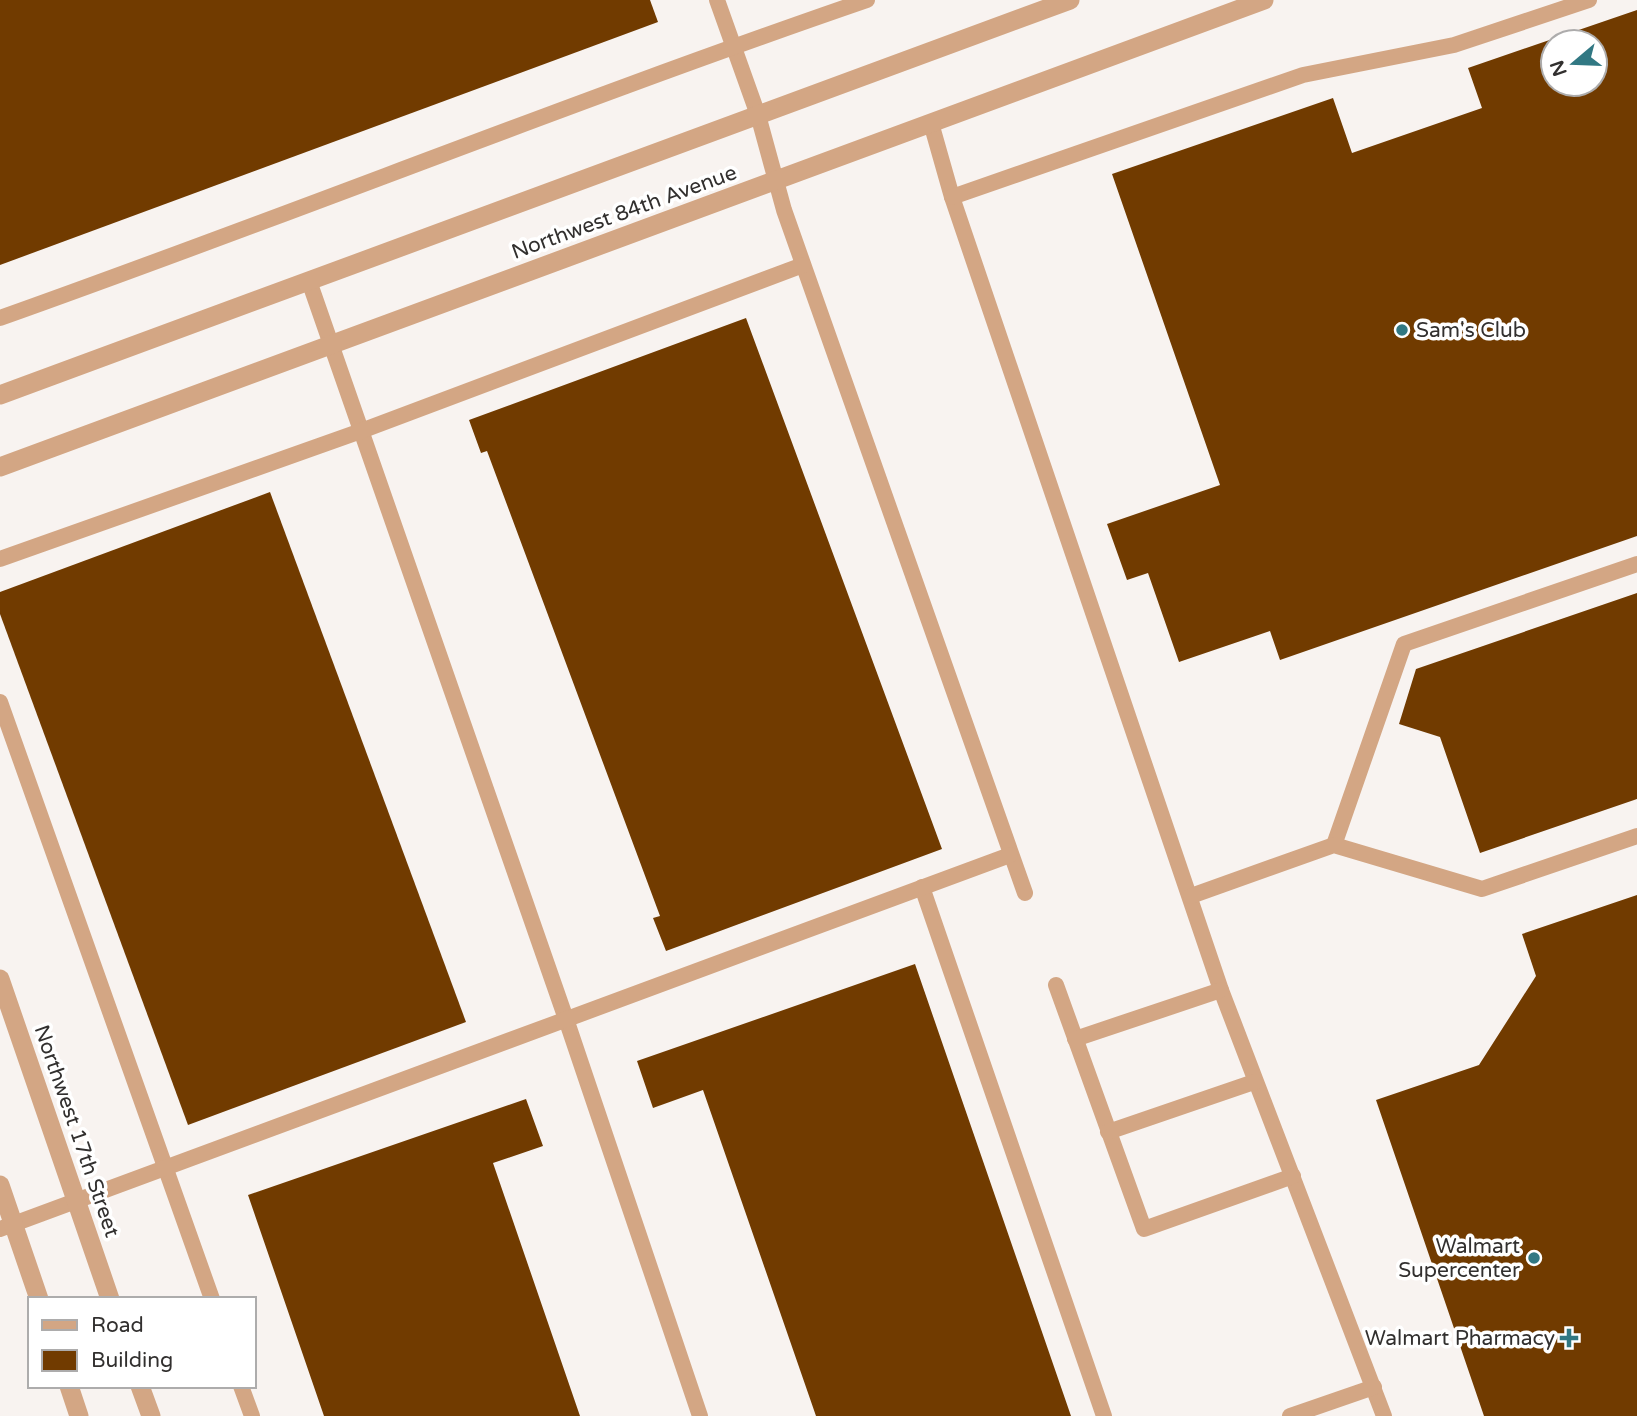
<svg xmlns="http://www.w3.org/2000/svg" width="1637" height="1416" font-family="'Varela Round',sans-serif">
  <style>
    .building { fill: #713b00; fill-rule: evenodd }
    .lines { fill: none; stroke-linecap: round; stroke-linejoin: round }
    .service { stroke: #d3a684; stroke-width: 16 }
    .minor { stroke: #d3a684; stroke-width: 19 }
    .poi-dot { fill: #317883; stroke: #fff; stroke-width: 2.5 }
    .labels { text-anchor: middle; stroke-width: 7; stroke-linejoin: round; paint-order: stroke }
    .street-label { font-size: 21px; fill: #32302f; stroke: #fff }
    .poi-label { font-size: 21px; fill: #32302f; stroke: #fff; text-anchor: end }
  </style>
  <rect width="100%" height="100%" fill="#f8f3f0"/>
  <g class="building">
    <polygon points="0,0 650,0 658,22 0,265"/>
    <path d="M1637 10V536L1280 660 1270 631 1179 662 1148 573 1127 580 1107 524 1220 485 1112 174 1333 98 1352 153 1482 108 1468 68ZM1553 42H1595V84H1553Z"/>
    <polygon points="746,318 942,849 666,951 653,918 660,916 487,451 481,453 469,420"/>
    <polygon points="270,492 466,1022 188,1125 0,614 0,592"/>
    <polygon points="1637,593 1637,799 1480,853 1440,737 1399,724 1416,669"/>
    <polygon points="1637,895 1637,1416 1484,1416 1376,1100 1479,1065 1536,976 1522,934"/>
    <polygon points="915,964 1071,1416 816,1416 703,1090 653,1108 637,1061"/>
    <polygon points="526,1099 543,1146 493,1163 580,1416 324,1416 248,1195"/>
  </g>
  <g class="lines">
    <g class="service">
      <polyline points="717,0 758,115 784,210 1025,893"/>
      <polyline points="931,123 952,197 1221,990 1384,1416"/>
      <polyline points="952,197 1303,75 1454,45 1589,0"/>
      <polyline points="309,281 566,1019 700,1416"/>
      <path d="M0 318C290 215 576 100 867 0"/>
      <polyline points="0,559 361,431 803,265"/>
      <polyline points="0,702 212,1299"/>
      <polyline points="1334,845 1404,644 1637,564"/>
      <polyline points="922,887 1104,1416"/>
      <polyline points="1191,896 1334,845 1482,889 1637,836"/>
      <polyline points="1056,985 1144,1229 1293,1176"/>
      <polyline points="1075,1039 1221,990"/>
      <polyline points="1108,1132 1254,1082"/>
      <polyline points="0,1229 1010,855"/>
      <polyline points="241,1386 252,1416"/>
      <polyline points="1290,1416 1374,1387"/>
    </g>
    <g class="minor">
      <polyline points="0,395 1070,0"/>
      <polyline points="0,467 1264,0"/>
      <polyline points="0,979 110,1299"/>
      <polyline points="0,1185 39,1299"/>
      <polyline points="69,1386 79,1416"/>
      <polyline points="140,1386 151,1416"/>
    </g>
  </g>
  <g class="poi-dot">
    <circle cx="1402" cy="330" r="7"/>
    <circle cx="1534" cy="1258" r="7"/>
    <path d="M1565.5 1327.5h7v7h7v7h-7v7h-7v-7h-7v-7h7z"/>
  </g>
  <g class="labels">
    <g class="street-label">
      <text transform="translate(624 212) rotate(-20)" y="7">Northwest 84th Avenue</text>
      <text transform="translate(77 1131) rotate(71)" y="7">Northwest 17th Street</text>
    </g>
    <g class="poi-label">
      <text x="1416" y="337" text-anchor="start">Sam's Club</text>
      <text x="1520" y="1253">Walmart<tspan x="1520" dy="24">Supercenter</tspan></text>
      <text x="1555" y="1345">Walmart Pharmacy</text>
    </g>
  </g>
  <rect x="28" y="1297" width="228" height="91" fill="#ffffff" stroke="#adacac" stroke-width="2"/>
  <rect x="42" y="1320" width="35" height="10" fill="#d3a684" stroke="#adacac" stroke-width="2"/>
  <text x="91" y="1332" font-size="21" fill="#32302f">Road</text>
  <rect x="42" y="1350" width="35" height="21" fill="#713b00" stroke="#adacac" stroke-width="2"/>
  <text x="91" y="1367" font-size="21" fill="#32302f">Building</text>
  <g transform="translate(1574 63) rotate(251)"><circle r="33" fill="#ffffff" stroke="#adacac" stroke-width="2"/>
  <path d="M0-5L12 26L0 18L-12 26Z" fill="#317883"/>
  <text y="-10" font-size="19" font-weight="bold" text-anchor="middle" fill="#32302f">N</text>
  </g>
</svg>
